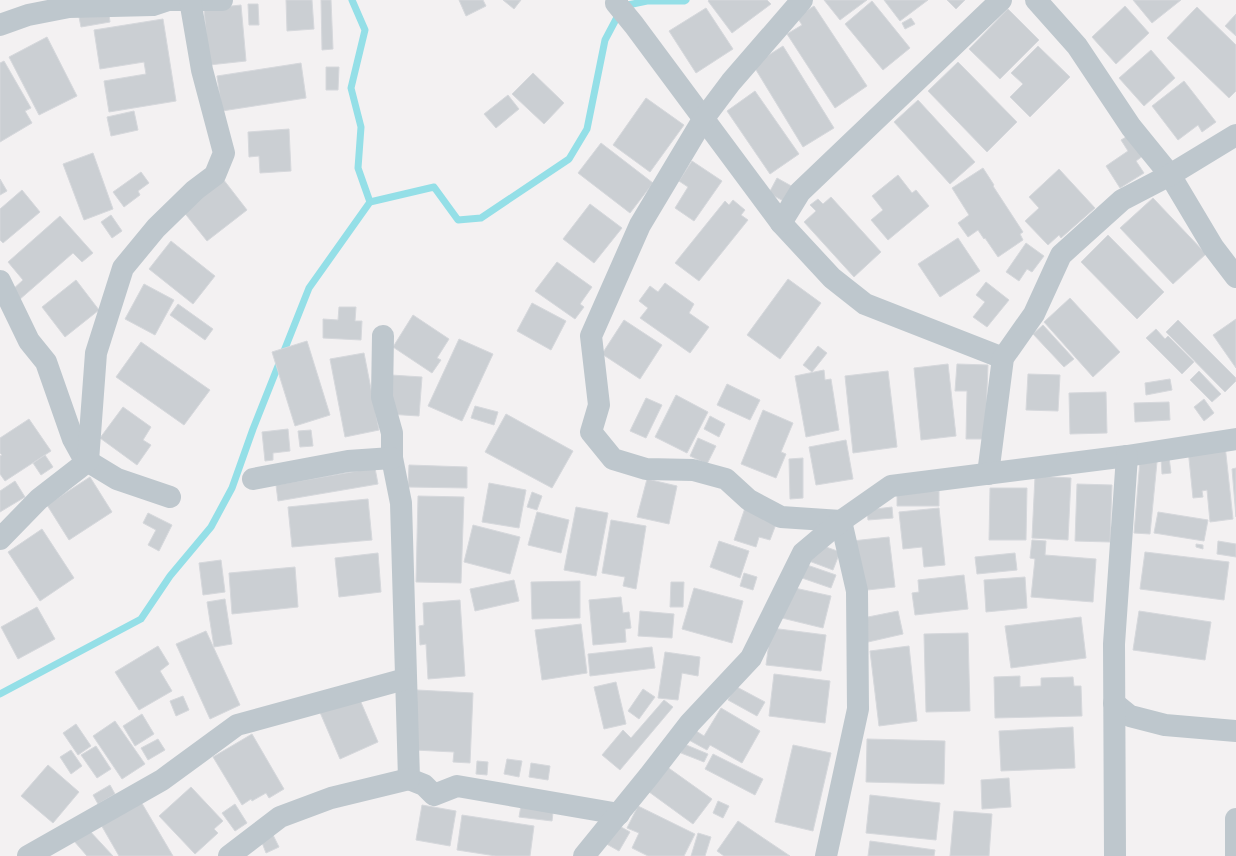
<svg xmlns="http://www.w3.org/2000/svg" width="1236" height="856" font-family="'Fira Sans Condensed',sans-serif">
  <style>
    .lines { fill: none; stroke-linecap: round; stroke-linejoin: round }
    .stream { stroke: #94dfe7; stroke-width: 7 }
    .building { fill: #cbcfd3; stroke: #d6d8dc }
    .street { stroke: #bec7cd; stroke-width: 22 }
  </style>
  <rect width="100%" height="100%" fill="#f3f1f2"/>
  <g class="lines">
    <g class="stream">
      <polyline points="352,0 365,30 351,88 361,127 358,168 370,202"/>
      <polyline points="0,694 141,619 170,576 211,527 232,488 253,429 309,288 370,202 434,187 458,220 481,218 569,159 587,129 605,40 623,6 647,1 684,1 686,0"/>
    </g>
  </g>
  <g class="building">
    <polygon points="286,0 312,0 314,29 287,31"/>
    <polygon points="321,0 331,0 333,49 322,50"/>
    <polygon points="459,0 483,0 486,6 466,16"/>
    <polygon points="503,0 521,0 514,9"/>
    <polygon points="709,0 767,0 771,4 732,33 708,1"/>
    <polygon points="824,0 867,0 840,20"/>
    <polygon points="884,0 928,0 900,21"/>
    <polygon points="947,0 965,0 956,9"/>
    <polygon points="1133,0 1181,0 1152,23"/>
    <polygon points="872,1 910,48 883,70 845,24"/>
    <polygon points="248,4 258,4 259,25 249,25"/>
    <polygon points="241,5 246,61 209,65 204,9"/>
    <polygon points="814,6 867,86 835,108 787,34 802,25 797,17"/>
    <polygon points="1125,6 1149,33 1116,64 1092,37"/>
    <polygon points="108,7 110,22 81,27 78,12"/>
    <polygon points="1197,7 1236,45 1236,91 1229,98 1167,38"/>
    <polygon points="706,8 733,49 696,73 669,31"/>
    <polygon points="1008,9 1039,40 1000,79 969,49"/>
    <polygon points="1236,14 1236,36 1225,26"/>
    <polygon points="911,18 915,24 905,29 902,23"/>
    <polygon points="163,19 176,101 109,112 104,81 146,74 144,62 100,69 94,30"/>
    <polygon points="47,37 77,96 39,115 9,57"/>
    <polygon points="783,46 834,128 803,147 753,65"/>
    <polygon points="1038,46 1070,77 1030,117 1010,97 1023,84 1011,73"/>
    <polygon points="1151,50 1175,78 1144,106 1119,78"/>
    <polygon points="4,61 31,108 25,111 32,123 0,142 0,63"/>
    <polygon points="958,62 1017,122 987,152 928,91"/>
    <polygon points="301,63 306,98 222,111 217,76"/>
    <polygon points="326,67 339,67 338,90 326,90"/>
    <polygon points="533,73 564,103 544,124 512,94"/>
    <polygon points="1184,81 1216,122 1202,132 1198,125 1178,140 1152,106"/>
    <polygon points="755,91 799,154 770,174 727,111"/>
    <polygon points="508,95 519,109 496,128 484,114"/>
    <polygon points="646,98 684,125 650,172 613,145"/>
    <polygon points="918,100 975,162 950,184 894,122"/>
    <polygon points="134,111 138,130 111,136 107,117"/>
    <polygon points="289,129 291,171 260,173 259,156 249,157 248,132"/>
    <polygon points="1131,134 1144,155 1136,161 1144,173 1120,188 1106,166 1128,151 1121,140"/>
    <polygon points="601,143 653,183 630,213 578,173"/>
    <polygon points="93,153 113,209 84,220 63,164"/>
    <polygon points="692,161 722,181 694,221 675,208 688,187 679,181"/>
    <polygon points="983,168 994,185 993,186 1023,232 1020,234 1023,240 998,257 985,238 984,239 978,230 968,237 958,223 969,215 952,188"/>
    <polygon points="1059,169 1095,208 1061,238 1059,235 1048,245 1025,221 1039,208 1029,197"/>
    <polygon points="141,172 149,183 138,191 140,195 124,207 113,192"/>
    <polygon points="898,175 912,193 916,190 929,206 888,240 871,220 883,210 872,196"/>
    <polygon points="777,178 795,188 787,203 769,193"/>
    <polygon points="0,179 7,191 0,195"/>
    <polygon points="223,179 247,210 207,241 183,211"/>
    <polygon points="22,190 40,212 3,243 0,240 0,209"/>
    <polygon points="831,197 881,252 854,277 804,222 816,211 810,205 818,199 823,204"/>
    <polygon points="1153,198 1206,254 1173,284 1120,228"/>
    <polygon points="733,200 745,210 741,215 748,220 699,281 675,263 725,201 729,205"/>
    <polygon points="590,204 622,228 594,263 563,239"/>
    <polygon points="111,215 122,231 112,238 101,222"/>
    <polygon points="60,216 93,253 82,262 73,253 19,300 11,291 23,280 8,262"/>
    <polygon points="1108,235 1164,292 1137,319 1081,262"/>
    <polygon points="958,238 980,271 940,297 918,264"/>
    <polygon points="171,241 215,276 193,304 149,269"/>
    <polygon points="1026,243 1044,256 1032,272 1027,269 1019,281 1006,272"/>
    <polygon points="557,262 592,287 580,304 584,307 575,319 535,291"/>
    <polygon points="788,279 821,303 780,359 747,335"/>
    <polygon points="76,280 99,310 65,337 42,307"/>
    <polygon points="986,282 1009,300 987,327 973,317 985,302 976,295"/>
    <polygon points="665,283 694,304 689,313 709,327 690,353 640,318 648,308 639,301 650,286 658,292"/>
    <polygon points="144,284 174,300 155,335 125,319"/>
    <polygon points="1070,298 1120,352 1093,377 1044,322"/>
    <polygon points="532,303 566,321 551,350 517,331"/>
    <polygon points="178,304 213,329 205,340 170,315"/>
    <polygon points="339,307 356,307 355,321 362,321 361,340 323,338 323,319 338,320"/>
    <polygon points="413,315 449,339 437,358 441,360 432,373 393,347"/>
    <polygon points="1236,319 1236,368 1213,335"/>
    <polygon points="624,320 662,345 640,379 602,354"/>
    <polygon points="1178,320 1236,378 1236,381 1225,392 1166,332"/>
    <polygon points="1043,325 1074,359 1064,367 1033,334"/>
    <polygon points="1156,329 1165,339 1168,336 1194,362 1182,374 1146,338"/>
    <polygon points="459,339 493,354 462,421 428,406"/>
    <polygon points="307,341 330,415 295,426 272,352"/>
    <polygon points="141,342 210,390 184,425 116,377"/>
    <polygon points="818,346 827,353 812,372 803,365"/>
    <polygon points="364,353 379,430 345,437 330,359"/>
    <polygon points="948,364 956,436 921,440 914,368"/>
    <polygon points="957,364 988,365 985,439 966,439 967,391 955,391"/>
    <polygon points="824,370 825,380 831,379 839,430 806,437 795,376"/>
    <polygon points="888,371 897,447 853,453 845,376"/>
    <polygon points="1199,371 1221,394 1212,402 1190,380"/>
    <polygon points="1028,374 1060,375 1058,411 1026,410"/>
    <polygon points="391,375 422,377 419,416 388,414"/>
    <polygon points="1170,379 1172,390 1146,395 1145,383"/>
    <polygon points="727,384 760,400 750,420 717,405"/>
    <polygon points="1106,392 1107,433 1070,434 1069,393"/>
    <polygon points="676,395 708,412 687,453 655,437"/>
    <polygon points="646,398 662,405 646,438 630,431"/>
    <polygon points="1204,399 1214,413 1204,421 1194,407"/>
    <polygon points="1169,402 1170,420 1135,422 1134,403"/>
    <polygon points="475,406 498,412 494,425 471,418"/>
    <polygon points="123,407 151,427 143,440 151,445 137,465 100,438"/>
    <polygon points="763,410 793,423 781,452 786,454 776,478 741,464"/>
    <polygon points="506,414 573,451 552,488 485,452"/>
    <polygon points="710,416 725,424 719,437 704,429"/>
    <polygon points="29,419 51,451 5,481 0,474 0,456 2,455 0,453 0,438"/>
    <polygon points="288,429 290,451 273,453 273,460 265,461 262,432"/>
    <polygon points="311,430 313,446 300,447 298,431"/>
    <polygon points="698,438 716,446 707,464 690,456"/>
    <polygon points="846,440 853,479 816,485 809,447"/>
    <polygon points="1225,445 1233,519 1210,522 1207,490 1202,491 1203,497 1193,498 1188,449"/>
    <polygon points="45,455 53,467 41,475 33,463"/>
    <polygon points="1169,457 1171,473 1162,474 1161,458"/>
    <polygon points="803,458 803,498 790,499 789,459"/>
    <polygon points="1140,460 1157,462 1150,534 1134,533"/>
    <polygon points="409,465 467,467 467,488 408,487"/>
    <polygon points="375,468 378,484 278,501 276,485"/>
    <polygon points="1236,468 1236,517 1232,469"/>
    <polygon points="1035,476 1071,478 1068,540 1032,538"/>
    <polygon points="90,477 112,512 69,540 47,505"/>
    <polygon points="647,479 677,486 669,524 637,517"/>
    <polygon points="15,481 25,497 0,512 0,491"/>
    <polygon points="489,483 526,490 519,528 482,522"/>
    <polygon points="1077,484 1112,485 1110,542 1075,541"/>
    <polygon points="990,488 1027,488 1026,540 989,540"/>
    <polygon points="939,491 939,506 897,506 897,492"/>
    <polygon points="532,492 542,496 537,510 527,507"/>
    <polygon points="418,496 464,497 461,583 416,582"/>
    <polygon points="368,499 372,540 292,547 288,507"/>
    <polygon points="576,507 608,513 596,576 564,570"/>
    <polygon points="892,507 893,518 868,520 867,510"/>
    <polygon points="745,508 778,519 770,540 759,537 756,547 734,540"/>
    <polygon points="939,508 945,565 924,567 922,547 903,549 899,512"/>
    <polygon points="537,512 569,520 561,553 528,545"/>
    <polygon points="1158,512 1208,520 1204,541 1154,533"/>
    <polygon points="148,513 172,525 159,551 148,545 156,530 143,523"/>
    <polygon points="611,520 646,526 636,589 623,586 625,577 602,573"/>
    <polygon points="473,525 520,537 510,574 464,562"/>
    <polygon points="42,529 74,578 40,601 8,552"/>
    <polygon points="889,537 895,587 858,591 852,541"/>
    <polygon points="1032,540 1046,541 1045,555 1096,559 1093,602 1031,597 1035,559 1030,558"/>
    <polygon points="719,541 749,551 740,578 710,567"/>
    <polygon points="1218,541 1236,544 1236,557 1217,554"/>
    <polygon points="815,543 840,552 833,570 809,561"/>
    <polygon points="1196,544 1203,545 1203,549 1196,547"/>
    <polygon points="1145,552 1229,562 1224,600 1140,589"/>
    <polygon points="378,553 381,592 339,597 335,558"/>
    <polygon points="1015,553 1017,570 977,574 975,557"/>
    <polygon points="221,560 225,592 203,595 199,563"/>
    <polygon points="807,565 836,575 831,588 802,578"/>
    <polygon points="295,567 298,607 232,614 229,573"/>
    <polygon points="744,573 757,577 753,590 740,586"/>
    <polygon points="964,575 968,609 915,615 912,593 919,592 918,580"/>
    <polygon points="1025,577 1027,608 986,612 984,580"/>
    <polygon points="514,580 519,601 475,611 470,589"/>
    <polygon points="580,581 580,618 532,619 531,582"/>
    <polygon points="671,582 684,582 683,607 670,607"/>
    <polygon points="790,587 831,596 823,628 782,618"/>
    <polygon points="694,588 743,601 732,643 682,629"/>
    <polygon points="621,597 623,613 629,612 631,628 625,629 626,642 593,645 589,600"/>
    <polygon points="225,599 232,644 214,647 207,602"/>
    <polygon points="460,600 465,676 428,679 426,644 420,645 419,626 424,625 423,603"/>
    <polygon points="37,607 55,639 18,659 1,627"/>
    <polygon points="640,611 674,614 672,638 638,636"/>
    <polygon points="898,611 903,634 868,642 863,618"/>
    <polygon points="1139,611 1211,622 1205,660 1133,650"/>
    <polygon points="1081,617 1086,658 1011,668 1005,626"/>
    <polygon points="581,624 587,673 542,680 535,630"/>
    <polygon points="771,628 826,635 821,671 766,665"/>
    <polygon points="206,631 240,705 210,719 176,644"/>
    <polygon points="968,633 970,711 926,712 924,634"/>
    <polygon points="158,646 169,664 160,671 172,691 139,710 115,672"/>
    <polygon points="909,646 917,721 879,726 870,651"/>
    <polygon points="652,647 655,668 590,676 588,654"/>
    <polygon points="665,652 700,657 698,676 682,673 678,700 658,698"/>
    <polygon points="774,674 830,681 825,723 769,716"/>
    <polygon points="1020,676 1020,687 1041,686 1041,678 1073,677 1074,686 1081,686 1082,716 995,718 994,677"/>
    <polygon points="616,682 626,724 604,729 594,687"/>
    <polygon points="735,686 765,702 757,716 728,700"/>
    <polygon points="643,689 655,697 639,719 628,711"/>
    <polygon points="417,690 473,693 470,763 453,762 454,752 415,750"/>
    <polygon points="357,693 378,742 340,759 319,710"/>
    <polygon points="183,696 189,710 176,716 170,701"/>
    <polygon points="664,700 673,707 620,770 602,755 623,730 631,738"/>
    <polygon points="721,708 760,731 742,763 710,745 707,750 687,739 693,729 704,736"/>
    <polygon points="142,714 154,734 135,746 123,726"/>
    <polygon points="115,721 145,764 122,779 93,736"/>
    <polygon points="76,724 91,746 78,755 63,733"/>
    <polygon points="1073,727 1075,768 1001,771 999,731"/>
    <polygon points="252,734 284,789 269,798 266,793 252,801 251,799 242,805 213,757"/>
    <polygon points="158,739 165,750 148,760 141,748"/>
    <polygon points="867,739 945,741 944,784 866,782"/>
    <polygon points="684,744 708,754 704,762 681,753"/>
    <polygon points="793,745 831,753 813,831 775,822"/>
    <polygon points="96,746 111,769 97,778 81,755"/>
    <polygon points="71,750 82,766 71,774 60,757"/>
    <polygon points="713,754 763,779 755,795 705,769"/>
    <polygon points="507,759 522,761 519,777 504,774"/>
    <polygon points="477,761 488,762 487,775 476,774"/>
    <polygon points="531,763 550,766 548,780 529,777"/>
    <polygon points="663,764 712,799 693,824 645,789"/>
    <polygon points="48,765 79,792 53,823 21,796"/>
    <polygon points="1009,778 1011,807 982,809 981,780"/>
    <polygon points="110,785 115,794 98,804 93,795"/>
    <polygon points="191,787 223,821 214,829 218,833 195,854 159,816"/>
    <polygon points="870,795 940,803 936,840 866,833"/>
    <polygon points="140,800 173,856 119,856 100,823"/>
    <polygon points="522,800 554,804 552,821 519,817"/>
    <polygon points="718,801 729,806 723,818 713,813"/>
    <polygon points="235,804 247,823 235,831 222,813"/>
    <polygon points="422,805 456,811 450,846 416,840"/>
    <polygon points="638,806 695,834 684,856 648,856 632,848 639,833 627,828"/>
    <polygon points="954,811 992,814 989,856 950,856"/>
    <polygon points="462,815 534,826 530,856 496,856 457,850"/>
    <polygon points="738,821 790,856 724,856 717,851"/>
    <polygon points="614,823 630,832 619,851 603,842"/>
    <polygon points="88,829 113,856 87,856 74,841"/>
    <polygon points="698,833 711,837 705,856 691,856"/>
    <polygon points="273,835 279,847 266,853 261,840"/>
    <polygon points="870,841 935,850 934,856 868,856"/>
  </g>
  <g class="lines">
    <g class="street">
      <polyline points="617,0 616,3 634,25 781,223 832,278 865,304 1003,358"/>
      <polyline points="802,0 731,82 704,118 640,225 591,336 599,405 591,432 613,459 646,469 693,470 726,479 749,500 781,517 841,521 857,591 858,709 826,856"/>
      <polyline points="1036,0 1077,46 1131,127 1170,175 1213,247 1236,277"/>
      <polyline points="0,25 28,15 69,7 153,5 168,0 222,0"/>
      <polyline points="781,223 800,192 1001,0"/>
      <polyline points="0,281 29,341 46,362 73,439 84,459 117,479 170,497"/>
      <polyline points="383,336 382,397 392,433 392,458 401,503 409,779 424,785 434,795 457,786 619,814"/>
      <polyline points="988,474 1003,358 1034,314 1061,255 1122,200 1170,175 1236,135"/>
      <polyline points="253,479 348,461 392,458"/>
      <polyline points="0,539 39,499 88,461 96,353 123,268 156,228 195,190 215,175 224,153 202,70 190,0"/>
      <polyline points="1114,703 1130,716 1165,725 1236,731"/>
      <polyline points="28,856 162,780 237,725 405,679"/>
      <polyline points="229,856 280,817 331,798 409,779"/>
      <polyline points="584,856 649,776 690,723 751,658 803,553 841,521 891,486 1127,456 1236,439"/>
      <polyline points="1115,856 1114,644 1127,456"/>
      <polyline points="1236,856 1236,819"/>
    </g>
  </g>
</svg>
